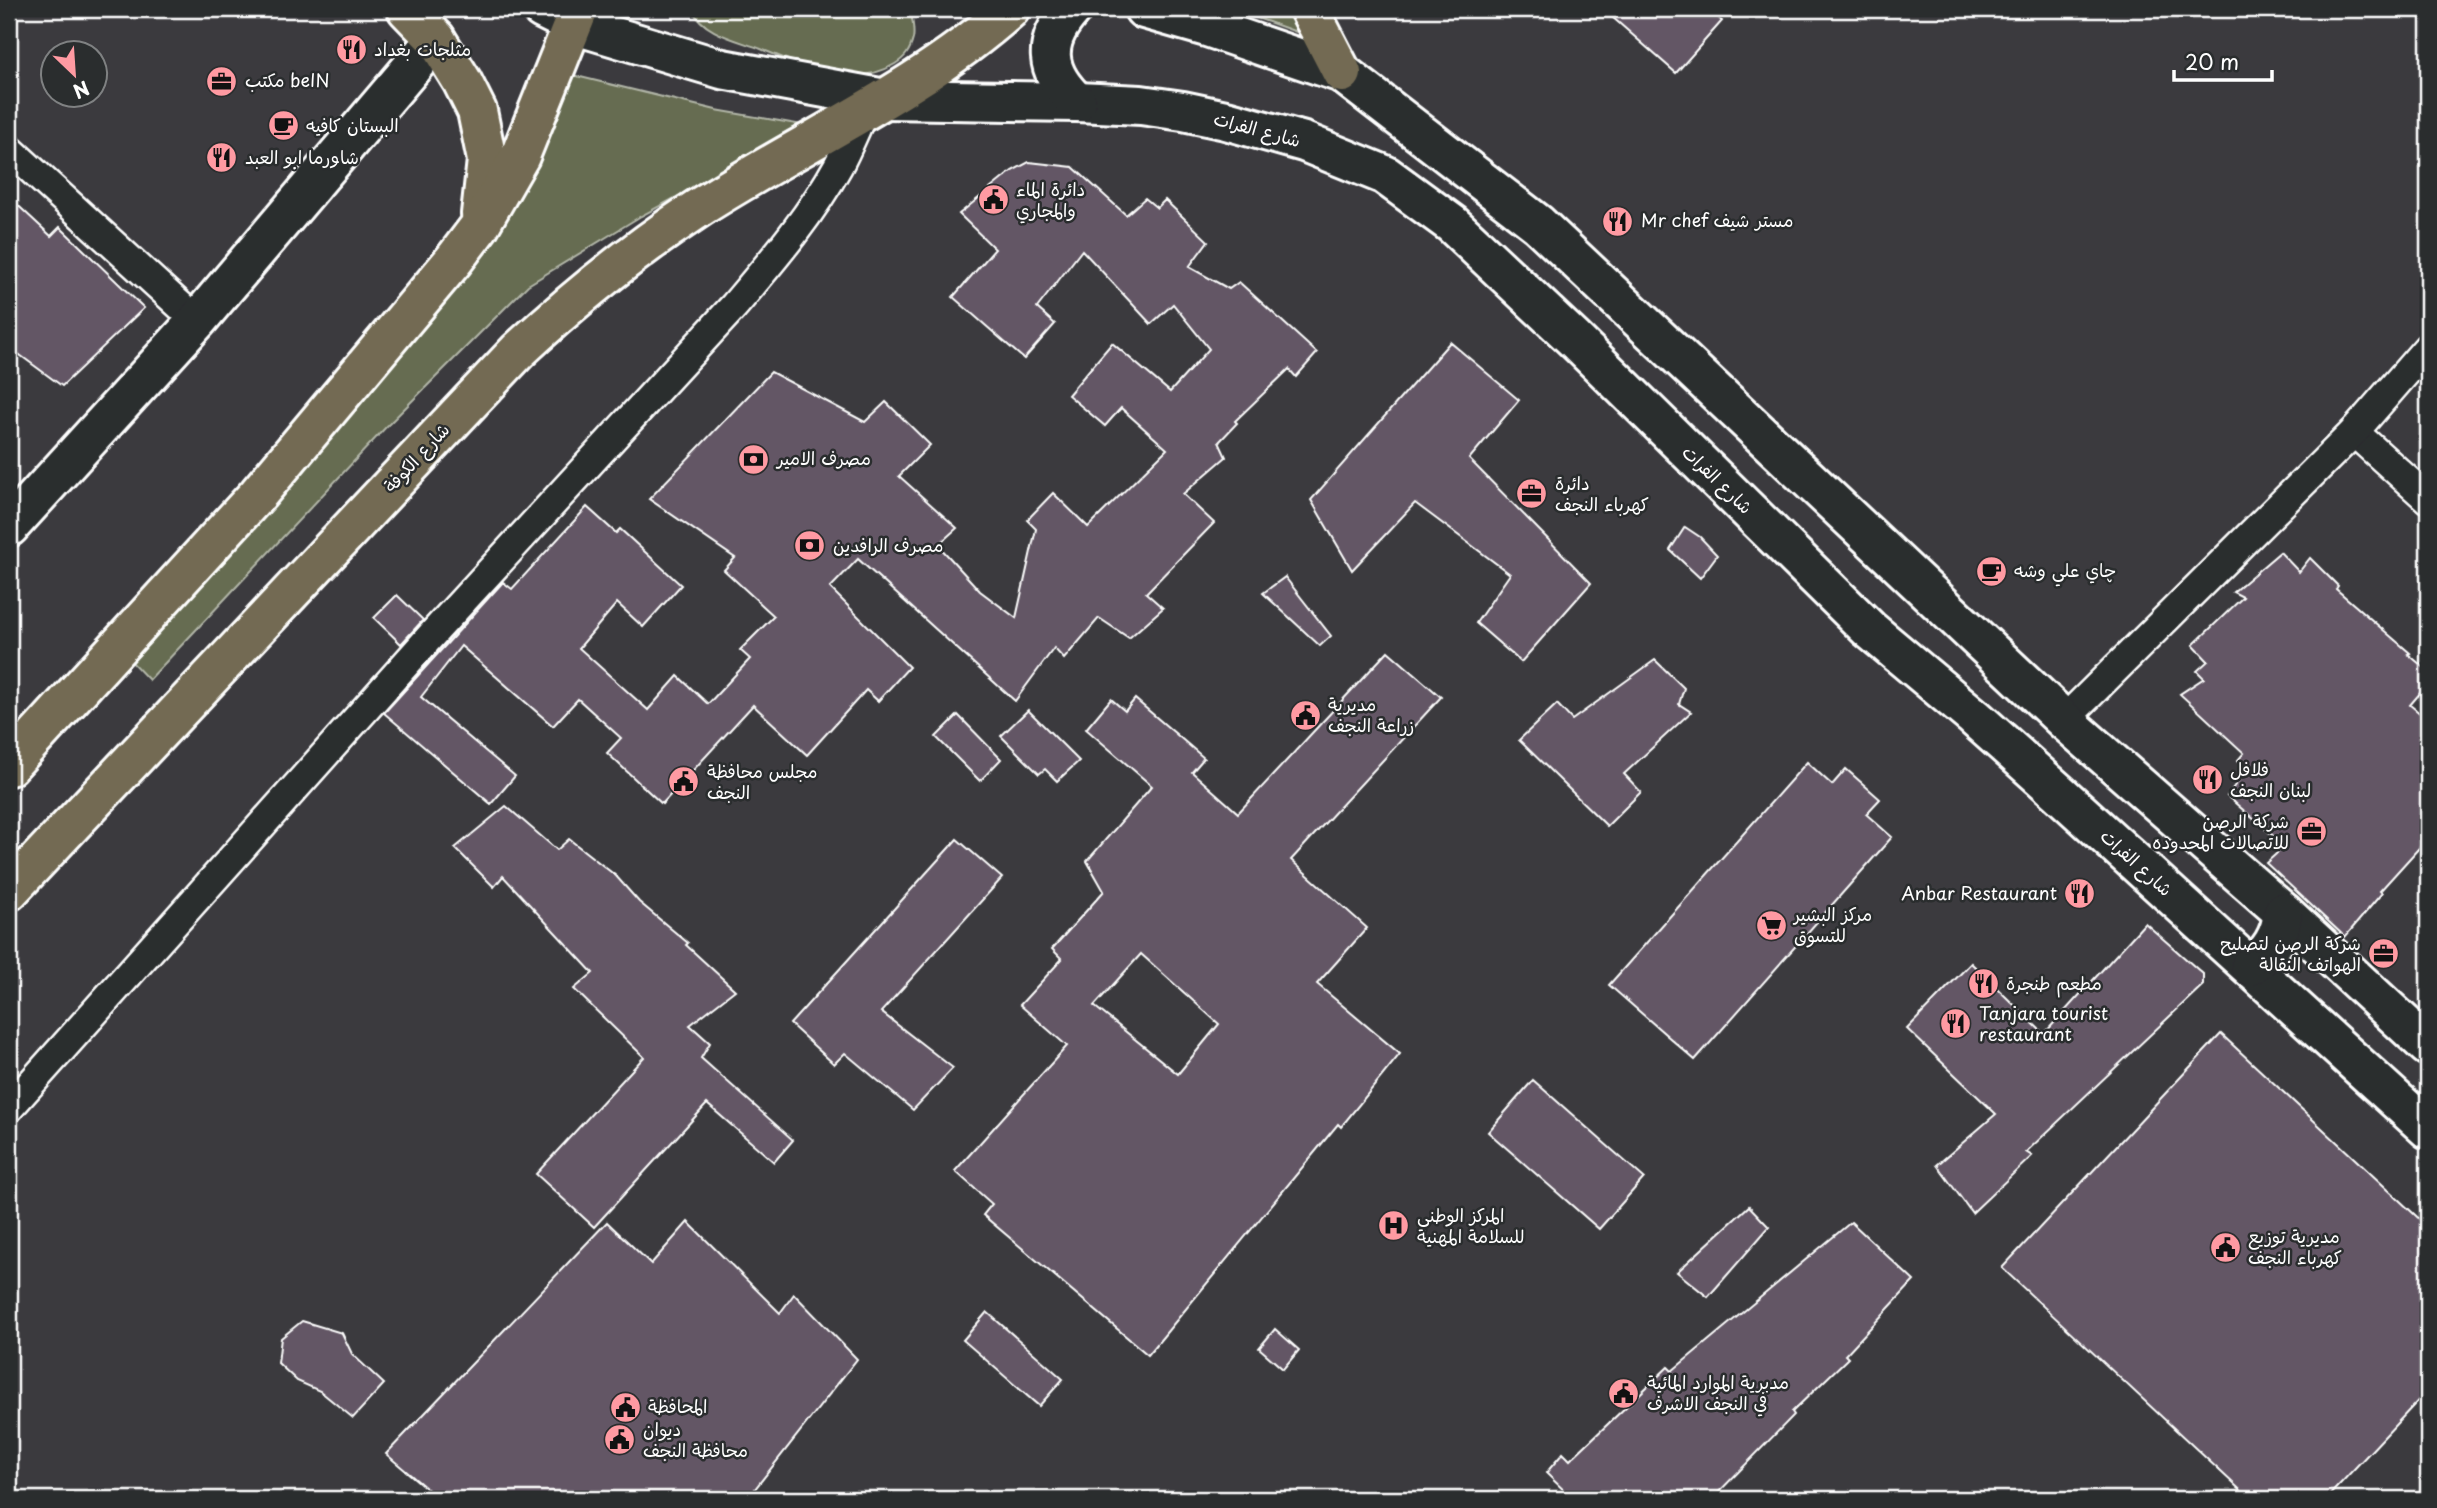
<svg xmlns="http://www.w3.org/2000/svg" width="2437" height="1508" font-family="'Playpen Sans','Playpen Sans Arabic',sans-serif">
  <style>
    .green { fill: #666c51; stroke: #b2b6a8; stroke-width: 2 }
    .building { fill: #635765; stroke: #fff; stroke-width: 2; fill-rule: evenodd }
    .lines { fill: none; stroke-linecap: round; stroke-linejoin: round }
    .street-casing { stroke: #fff; stroke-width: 33 }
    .secondary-casing { stroke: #fff; stroke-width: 44 }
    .highway-casing { stroke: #fff; stroke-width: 44 }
    .street { stroke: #2a2d2e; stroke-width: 28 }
    .secondary { stroke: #2a2d2e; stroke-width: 38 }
    .highway { stroke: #736b52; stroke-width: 38 }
    .labels { text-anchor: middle; stroke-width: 5; stroke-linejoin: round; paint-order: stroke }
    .poi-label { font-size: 18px; fill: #fff; stroke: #2a2d2e; text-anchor: start }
    .street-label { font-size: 18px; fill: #fff; stroke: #2a2d2e }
  </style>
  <rect width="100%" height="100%" fill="#3b3a3e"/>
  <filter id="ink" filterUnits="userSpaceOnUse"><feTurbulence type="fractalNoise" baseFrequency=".0143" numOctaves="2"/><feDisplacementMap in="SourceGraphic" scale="14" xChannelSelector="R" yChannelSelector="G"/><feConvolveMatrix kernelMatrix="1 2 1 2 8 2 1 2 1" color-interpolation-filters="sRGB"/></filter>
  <g filter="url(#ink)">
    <g class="green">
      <path d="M692 9H906L911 12C912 20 915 31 913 39 910 51 905 58 895 64 853 90 801 65 761 49 738 40 703 34 692 9Z"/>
      <polygon points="1232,9 1294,9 1305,35"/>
      <polygon points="568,74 716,110 808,126 641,216 528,285 387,426 149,680 127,657 469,240"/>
    </g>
    <g class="building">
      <polygon points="1603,9 1708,9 1722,21 1676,73"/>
      <polygon points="1029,162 1073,167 1126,215 1145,198 1157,208 1165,200 1208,241 1189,267 1229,289 1239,282 1317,353 1296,377 1289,369 1235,421 1237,423 1219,442 1226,457 1183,494 1214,523 1146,593 1163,608 1129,638 1099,618 1064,659 1054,648 1015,701 858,559 830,588 909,667 878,701 866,690 807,755 753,705 662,804 607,753 621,738 578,699 553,726 461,646 421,697 515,776 491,804 384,713 503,582 512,589 587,507 616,533 620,529 681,585 643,627 617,603 579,648 648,710 678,676 708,704 750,659 740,650 774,616 724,570 735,558 649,499 771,372 865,422 886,402 930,445 899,476 957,528 938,545 980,591 1016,618 1036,529 1027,520 1053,493 1088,527 1167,449 1121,408 1105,426 1068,395 1112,343 1170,392 1209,349 1173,304 1151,324 1082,250 1037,308 1055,324 1024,359 953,297 995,249 959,214 1012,171"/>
      <polygon points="9,197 51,236 60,227 144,308 62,386 9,347"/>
      <polygon points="1450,342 1519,400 1469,459 1591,583 1521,662 1476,623 1510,574 1415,503 1352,570 1311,500"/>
      <polygon points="1685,527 1700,537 1717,555 1700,578 1670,550"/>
      <polygon points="2280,552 2299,572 2310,558 2338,586 2336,589 2410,653 2408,654 2428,671 2428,684 2410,705 2428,720 2428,838 2380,891 2382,893 2345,937 2266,863 2285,846 2227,796 2246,770 2238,760 2244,753 2180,694 2204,678 2197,671 2208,661 2193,645 2243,597 2233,592"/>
      <polygon points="1285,577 1331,636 1320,646 1263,593"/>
      <polygon points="397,595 423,620 401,644 374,618"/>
      <path d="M1388 651 1441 697 1291 860 1367 928 1317 984 1400 1054 1341 1127 1338 1124 1148 1355 983 1215 992 1204 955 1171 1067 1046 1020 1005 1062 959 1052 949 1104 891 1087 861 1152 786 1086 729 1111 699 1125 711 1135 699 1204 758 1192 772 1238 813ZM1141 954 1219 1024 1178 1074 1094 1006Z"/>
      <polygon points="1655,660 1684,688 1679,704 1691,712 1624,774 1641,792 1607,826 1519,740 1557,704 1572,720"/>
      <polygon points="1028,710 1079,761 1057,781 1045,769 1039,774 1001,736"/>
      <polygon points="958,715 1001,759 980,781 936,737"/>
      <polygon points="1807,762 1832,785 1846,769 1880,799 1866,814 1892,837 1695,1060 1609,985"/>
      <polygon points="506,806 557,850 569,839 616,876 639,902 688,943 686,945 735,990 690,1025 710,1043 701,1058 793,1140 774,1162 707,1104 594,1227 536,1174 644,1057 574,989 593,973 503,876 494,887 455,848"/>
      <polygon points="957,839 1002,878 881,1012 953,1068 913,1110 845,1053 834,1064 790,1024"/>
      <polygon points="2145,923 2203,974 2203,985 2026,1152 2032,1156 1972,1213 1937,1165 1996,1114 1907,1029 1971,963 2044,1034"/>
      <polygon points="2221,1034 2428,1227 2428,1390 2326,1499 2250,1499 2002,1268"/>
      <polygon points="1533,1080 1644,1178 1599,1229 1488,1132"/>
      <polygon points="1749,1206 1769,1227 1708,1297 1677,1272"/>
      <polygon points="607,1222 651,1264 688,1222 780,1313 794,1294 857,1359 747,1499 439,1499 386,1454"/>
      <polygon points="1851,1222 1914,1281 1845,1355 1848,1358 1792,1412 1794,1415 1712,1499 1573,1499 1546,1473 1563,1453 1570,1460 1668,1367 1672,1371"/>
      <polygon points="987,1312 1063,1379 1039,1406 963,1340"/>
      <polygon points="302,1321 342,1333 352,1354 384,1384 353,1418 320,1391 297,1381 278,1363 281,1338"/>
      <polygon points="1275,1329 1299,1350 1283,1369 1259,1348"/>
    </g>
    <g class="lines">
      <defs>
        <g id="street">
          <polyline points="9,149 197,321"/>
          <polyline points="2354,432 2428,499"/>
          <polyline points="2064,720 2354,432 2428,347"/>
          <path d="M9 1108 437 629 734 306C771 262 810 217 838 166 848 148 855 129 864 111"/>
        </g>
        <g id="secondary">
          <polyline points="542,9 572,24 722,69 885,99 1077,102 1141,105 1183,111 1226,120 1304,142 1385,175 1452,224 1574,339 1869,629 1974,717 2058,792 2428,1129"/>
          <path d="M1072 9C1042 42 1044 71 1077 102"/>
          <polyline points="1144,9 1207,27 1342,73 1538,224 2064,720 2283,912 2428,1046"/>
          <polyline points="9,527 197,321 436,39"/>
          <path d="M2250 966C2270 954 2281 935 2283 912"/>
        </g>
        <g id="highway">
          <polyline points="407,9 436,39 462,81 477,111 487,160 481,214"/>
          <polyline points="1309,9 1342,73"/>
          <polyline points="9,766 258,494 454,260 479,227 520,156 579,9"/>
          <path d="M9 891 518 351C574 299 633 251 697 209 801 142 917 92 1010 9"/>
        </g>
      </defs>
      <use href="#street" class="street-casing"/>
      <use href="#secondary" class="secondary-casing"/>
      <use href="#highway" class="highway-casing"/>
      <use href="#street" class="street"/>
      <use href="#secondary" class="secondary"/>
      <use href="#highway" class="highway"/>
    </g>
  </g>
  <defs>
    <symbol id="restaurant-disc" viewBox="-11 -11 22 22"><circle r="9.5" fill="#ff9aa2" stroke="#2a2d2e"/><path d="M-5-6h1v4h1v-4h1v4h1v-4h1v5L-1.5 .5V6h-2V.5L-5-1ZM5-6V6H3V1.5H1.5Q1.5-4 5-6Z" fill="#111"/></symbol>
    <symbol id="office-disc" viewBox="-11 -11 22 22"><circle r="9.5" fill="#ff9aa2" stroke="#2a2d2e"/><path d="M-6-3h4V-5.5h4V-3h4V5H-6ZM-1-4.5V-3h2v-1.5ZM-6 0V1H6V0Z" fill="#111"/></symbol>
    <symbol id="cafe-disc" viewBox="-11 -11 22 22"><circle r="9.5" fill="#ff9aa2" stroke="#2a2d2e"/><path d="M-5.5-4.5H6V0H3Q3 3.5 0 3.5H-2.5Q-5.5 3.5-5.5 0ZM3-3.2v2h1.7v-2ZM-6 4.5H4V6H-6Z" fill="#111"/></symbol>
    <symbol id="civic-disc" viewBox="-11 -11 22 22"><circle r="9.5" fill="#ff9aa2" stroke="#2a2d2e"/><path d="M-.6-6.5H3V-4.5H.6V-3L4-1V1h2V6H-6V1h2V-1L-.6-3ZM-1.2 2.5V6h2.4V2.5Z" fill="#111"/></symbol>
    <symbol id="bank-disc" viewBox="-11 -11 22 22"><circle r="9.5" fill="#ff9aa2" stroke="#2a2d2e"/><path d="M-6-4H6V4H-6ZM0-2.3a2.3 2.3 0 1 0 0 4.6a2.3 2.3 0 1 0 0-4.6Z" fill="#111"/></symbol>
    <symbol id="supermarket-disc" viewBox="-11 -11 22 22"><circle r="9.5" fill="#ff9aa2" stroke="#2a2d2e"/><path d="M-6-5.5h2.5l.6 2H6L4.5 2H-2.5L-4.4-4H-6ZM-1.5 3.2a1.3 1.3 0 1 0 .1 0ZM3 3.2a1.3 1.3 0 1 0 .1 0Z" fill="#111"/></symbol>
    <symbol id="hospital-disc" viewBox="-11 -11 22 22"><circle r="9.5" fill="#ff9aa2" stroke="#2a2d2e"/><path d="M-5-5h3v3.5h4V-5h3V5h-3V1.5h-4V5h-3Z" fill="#111"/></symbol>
  </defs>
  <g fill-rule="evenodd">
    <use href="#restaurant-disc" x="334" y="32" width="35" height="35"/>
    <use href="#office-disc" x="204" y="64" width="35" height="35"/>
    <use href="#cafe-disc" x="266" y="108" width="35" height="35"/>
    <use href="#restaurant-disc" x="204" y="140" width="35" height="35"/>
    <use href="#civic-disc" x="976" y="182" width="35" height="35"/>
    <use href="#restaurant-disc" x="1600" y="204" width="35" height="35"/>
    <use href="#bank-disc" x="736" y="442" width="35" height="35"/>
    <use href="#office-disc" x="1514" y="476" width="35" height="35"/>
    <use href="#bank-disc" x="792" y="528" width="35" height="35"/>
    <use href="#cafe-disc" x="1974" y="554" width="35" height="35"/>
    <use href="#civic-disc" x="1288" y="698" width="35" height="35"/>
    <use href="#restaurant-disc" x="2190" y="762" width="35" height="35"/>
    <use href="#civic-disc" x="666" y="764" width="35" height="35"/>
    <use href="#office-disc" x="2294" y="814" width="35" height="35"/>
    <use href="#restaurant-disc" x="2062" y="876" width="35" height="35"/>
    <use href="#supermarket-disc" x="1754" y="908" width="35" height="35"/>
    <use href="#office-disc" x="2366" y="936" width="35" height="35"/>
    <use href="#restaurant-disc" x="1966" y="966" width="35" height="35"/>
    <use href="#restaurant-disc" x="1938" y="1006" width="35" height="35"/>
    <use href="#hospital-disc" x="1376" y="1208" width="35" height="35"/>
    <use href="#civic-disc" x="2208" y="1230" width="35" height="35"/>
    <use href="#civic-disc" x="1606" y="1376" width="35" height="35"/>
    <use href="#civic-disc" x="608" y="1390" width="35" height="35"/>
    <use href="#civic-disc" x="602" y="1422" width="35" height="35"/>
  </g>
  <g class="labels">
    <g class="poi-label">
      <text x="374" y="56">مثلجات بغداد</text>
      <text x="245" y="87">مكتب beIN</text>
      <text x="306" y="132">البستان كافيه</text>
      <text x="245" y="164">شاورما ابو العبد</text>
      <text x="1016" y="196">دائرة الماء<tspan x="1016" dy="21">والمجاري</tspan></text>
      <text x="1641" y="227">Mr chef مستر شيف</text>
      <text x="777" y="465">مصرف الامير</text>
      <text x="1555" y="490">دائرة<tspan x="1555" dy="21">كهرباء النجف</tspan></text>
      <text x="833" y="552">مصرف الرافدين</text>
      <text x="2014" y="577">چاي علي وشه</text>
      <text x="1328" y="711">مديرية<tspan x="1328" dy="21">زراعة النجف</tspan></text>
      <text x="2230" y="776">فلافل<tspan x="2230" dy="21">لبنان النجف</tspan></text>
      <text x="707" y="778">مجلس محافظة<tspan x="707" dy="21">النجف</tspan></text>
      <text x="2289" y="828" text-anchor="end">شركة الرصن<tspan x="2289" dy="21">للاتصالات المحدوده</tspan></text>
      <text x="2057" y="900" text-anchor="end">Anbar Restaurant</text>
      <text x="1794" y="921">مركز البشير<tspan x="1794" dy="21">للتسوق</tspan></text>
      <text x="2361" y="950" text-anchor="end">شركة الرصن لتصليح<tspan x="2361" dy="21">الهواتف النقالة</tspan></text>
      <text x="2006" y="990">مطعم طنجرة</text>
      <text x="1979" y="1020">Tanjara tourist<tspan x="1979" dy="21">restaurant</tspan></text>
      <text x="1417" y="1222">المركز الوطني<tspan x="1417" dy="21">للسلامة المهنية</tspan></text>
      <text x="2248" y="1243">مديرية توزيع<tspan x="2248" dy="21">كهرباء النجف</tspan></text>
      <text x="1647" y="1389">مديرية الموارد المائية<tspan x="1647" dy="21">في النجف الاشرف</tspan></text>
      <text x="648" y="1413">المحافظة</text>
      <text x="643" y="1436">ديوان<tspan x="643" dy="21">محافظة النجف</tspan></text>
    </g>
    <g class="street-label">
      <text transform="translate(1257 130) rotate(15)" y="6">شارع الفرات</text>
      <text transform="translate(417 458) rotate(-47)" y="6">شارع الكوفة</text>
      <text transform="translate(1717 480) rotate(44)" y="6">شارع الفرات</text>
      <text transform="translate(2136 863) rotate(42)" y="6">شارع الفرات</text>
    </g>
  </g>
  <rect width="2437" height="1508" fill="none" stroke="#2a2d2e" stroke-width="35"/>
  <rect x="18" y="18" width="2402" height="1473" fill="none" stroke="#fff" stroke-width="2.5" filter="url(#ink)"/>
  <g transform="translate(74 74) rotate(155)"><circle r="33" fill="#2a2d2e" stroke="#7f8182" stroke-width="2"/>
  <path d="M0-5L12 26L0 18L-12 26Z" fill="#ff9aa2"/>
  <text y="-10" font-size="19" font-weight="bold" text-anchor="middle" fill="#ffffff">N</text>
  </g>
  <path d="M2174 70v10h98v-10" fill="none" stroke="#ffffff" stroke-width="3.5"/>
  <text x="2185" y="70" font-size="21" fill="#ffffff" stroke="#2a2d2e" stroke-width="5" paint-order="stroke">20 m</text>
</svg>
